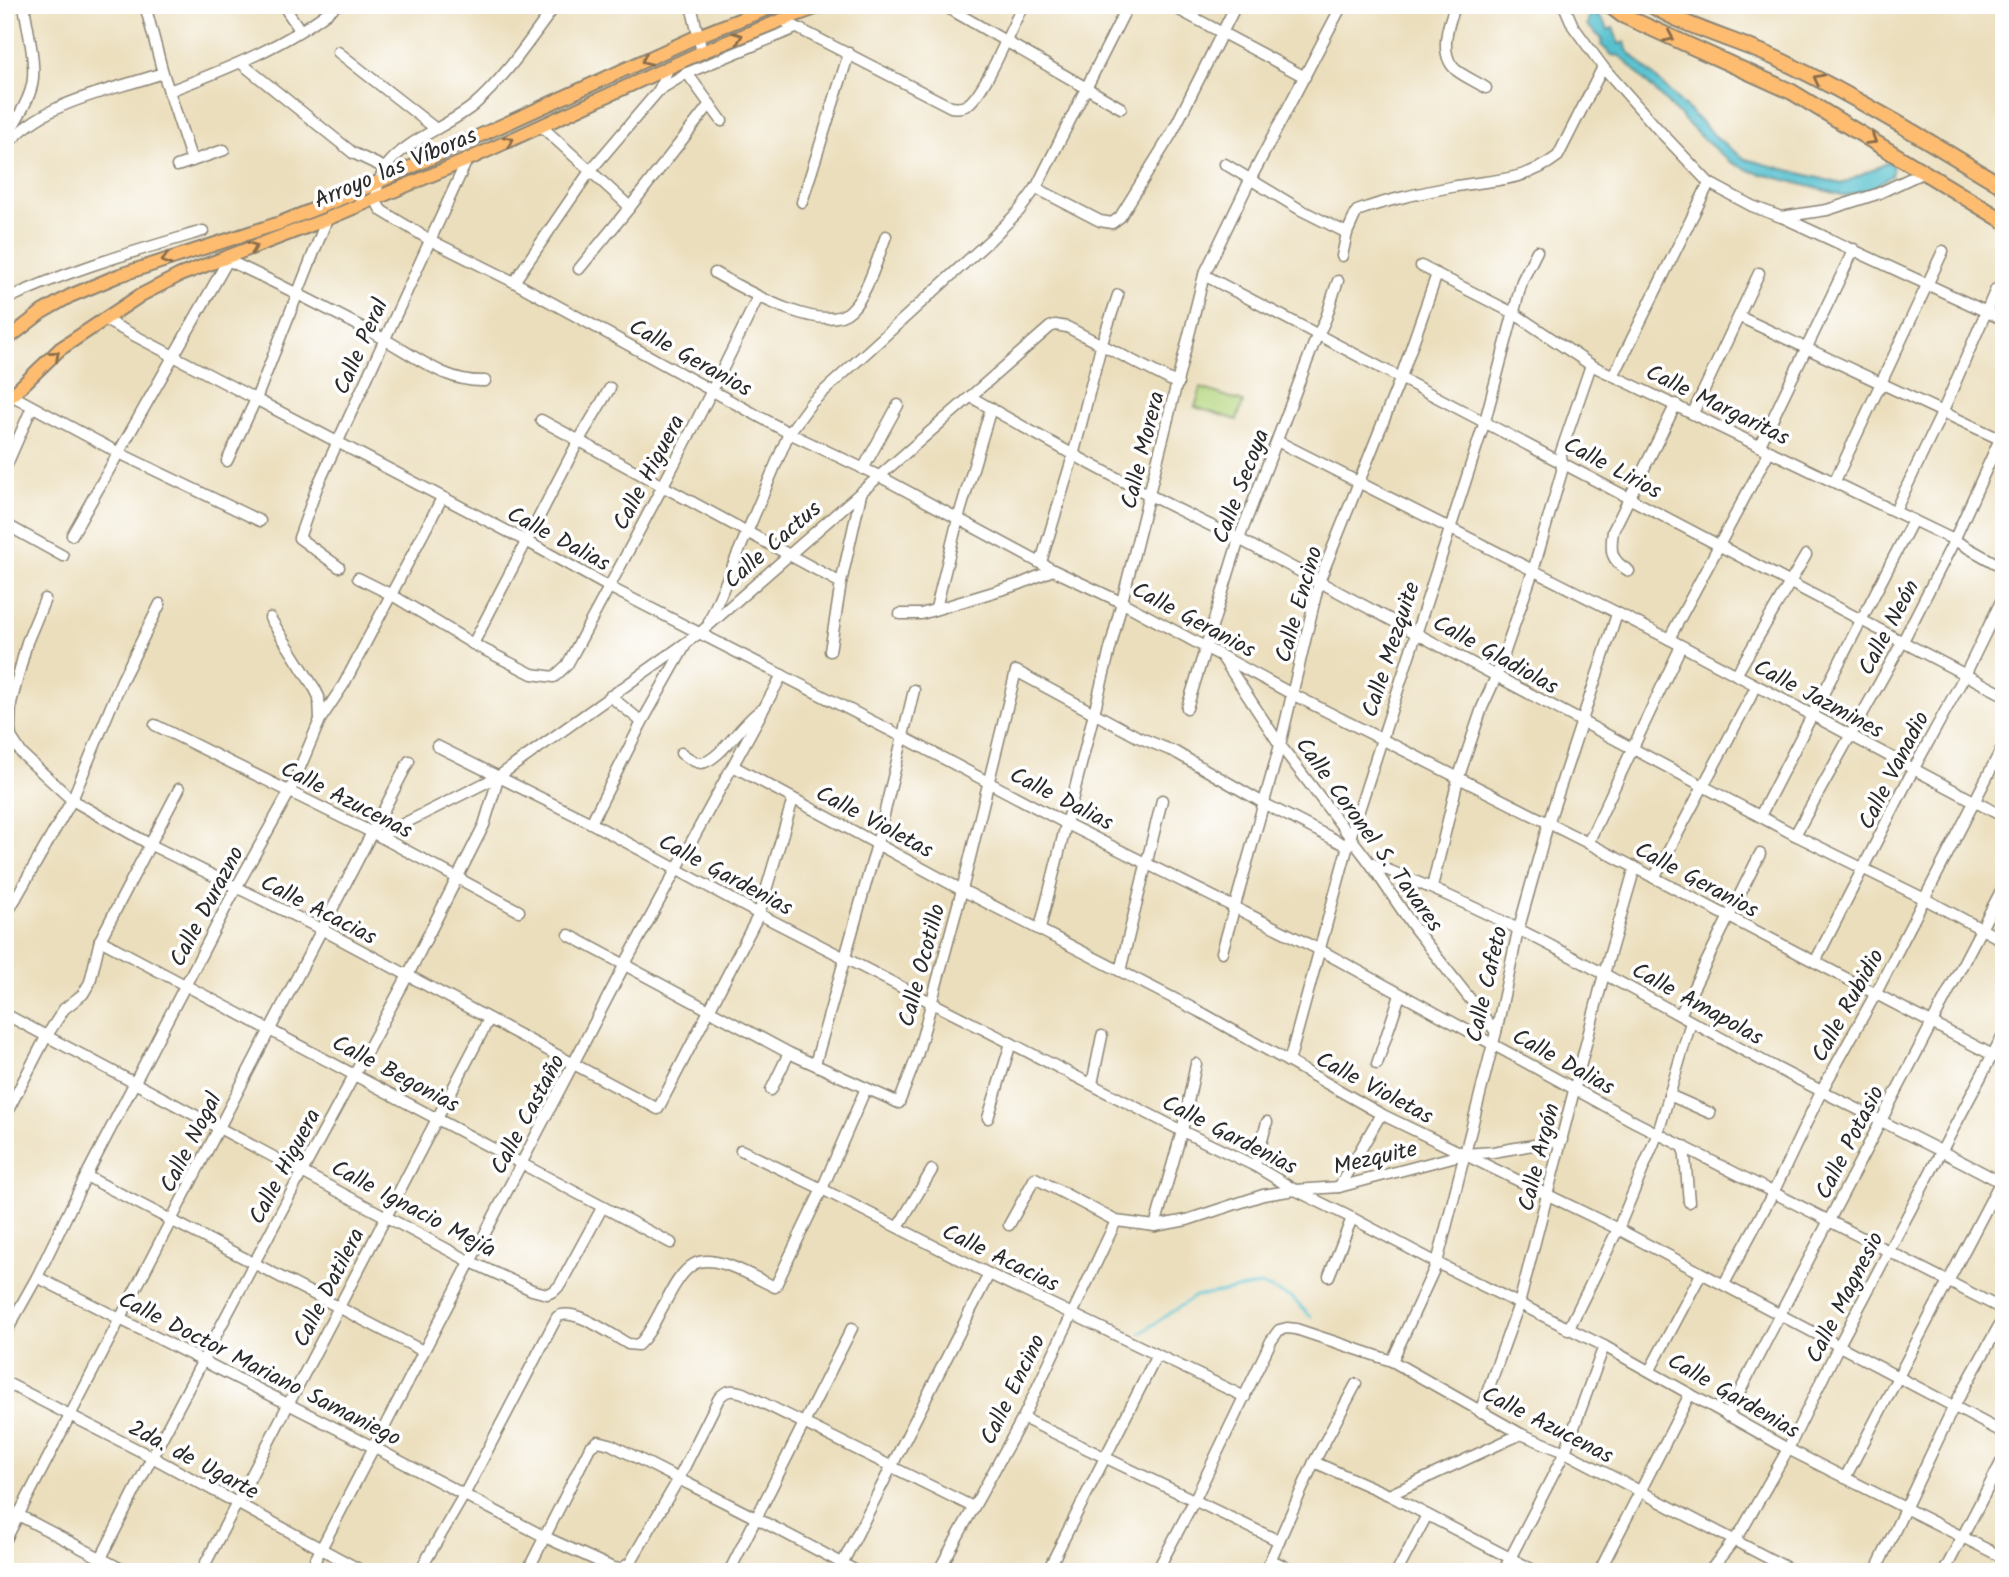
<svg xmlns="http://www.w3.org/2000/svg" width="2009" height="1577" font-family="Kalam,sans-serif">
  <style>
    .green { fill: #b3d57d; stroke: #6f8054; stroke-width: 2 }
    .water { fill: #54c0ce; stroke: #40767c; stroke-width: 2 }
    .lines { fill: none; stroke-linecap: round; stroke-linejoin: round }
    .stream { stroke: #54c0ce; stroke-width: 2.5 }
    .minor-casing { stroke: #8b8474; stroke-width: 13 }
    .major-casing { stroke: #8b8474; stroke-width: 16 }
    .highway-casing { stroke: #8b8474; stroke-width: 18 }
    .minor { stroke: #fff; stroke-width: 10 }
    .major { stroke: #febc70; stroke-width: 12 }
    .highway { stroke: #febc70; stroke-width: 14 }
    .oneway { stroke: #8a6c4a }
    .labels { text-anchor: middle; stroke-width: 7; stroke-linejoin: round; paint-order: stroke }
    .street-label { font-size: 23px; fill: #2b2b2b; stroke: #fff }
  </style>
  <rect width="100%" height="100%" fill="#fff"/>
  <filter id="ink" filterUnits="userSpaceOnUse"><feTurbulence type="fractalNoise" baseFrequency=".0143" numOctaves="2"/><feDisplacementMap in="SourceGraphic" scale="14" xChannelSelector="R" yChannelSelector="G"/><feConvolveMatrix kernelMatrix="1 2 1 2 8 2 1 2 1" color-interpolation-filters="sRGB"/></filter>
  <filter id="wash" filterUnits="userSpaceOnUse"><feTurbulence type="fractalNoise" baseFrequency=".00686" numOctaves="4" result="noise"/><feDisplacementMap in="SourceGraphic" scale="28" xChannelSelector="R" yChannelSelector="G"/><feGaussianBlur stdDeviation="1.57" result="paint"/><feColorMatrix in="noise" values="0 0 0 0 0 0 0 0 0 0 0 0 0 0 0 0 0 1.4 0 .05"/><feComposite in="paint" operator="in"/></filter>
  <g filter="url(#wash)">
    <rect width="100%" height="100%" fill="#ebdebc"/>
    <polygon class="green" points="1201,388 1243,402 1237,420 1195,407"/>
    <polygon class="water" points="1590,12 1601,18 1609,30 1613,28 1619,44 1625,42 1627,50 1720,141 1745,159 1842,184 1889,162 1893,167 1891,176 1872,188 1846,196 1751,171 1730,162 1701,137 1620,56 1612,55 1601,45 1602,39 1587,25"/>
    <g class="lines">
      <polyline class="stream" points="1141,1333 1194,1297 1261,1285 1292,1298 1311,1317"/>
    </g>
  </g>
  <g filter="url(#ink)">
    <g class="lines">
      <defs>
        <g id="minor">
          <polyline points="145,5 163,73 192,161"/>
          <polyline points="283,5 300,30"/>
          <path d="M556 5C530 39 506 77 474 105 449 126 405 140 386 167 378 180 371 199 382 211L430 240 514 282 789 433 879 476 1053 570 1123 603 1292 694 1588 843 2004 1061"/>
          <polyline points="691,5 702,52"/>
          <polyline points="943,5 1121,108"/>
          <polyline points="1170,5 1305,77"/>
          <path d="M1456 5C1448 23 1438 54 1456 70 1465 77 1477 82 1486 88"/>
          <polyline points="1564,5 1573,26 1603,67 1656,127 1709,183 1752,206 1781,217 1827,210 1877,194 1924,172"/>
          <path d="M782 20 951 107C957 108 962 108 967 105 985 93 1011 28 1023 5"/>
          <polyline points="338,52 436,129"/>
          <polyline points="241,63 353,153 385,168"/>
          <polyline points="687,73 722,121"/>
          <polyline points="659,90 687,73 796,28"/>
          <path d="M169 91C227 69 288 45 337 5"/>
          <polyline points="541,126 630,207"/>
          <path d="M5 139C14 123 26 107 31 89 38 67 27 29 24 5"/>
          <path d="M5 147C44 100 108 92 163 73"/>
          <polyline points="1225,164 1301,210 1347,233"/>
          <polyline points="177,166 224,150"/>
          <polyline points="1036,188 1100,221 1112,223 1120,217 1172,133 1236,5"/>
          <polyline points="802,202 849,53"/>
          <polyline points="1782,217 2004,320"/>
          <path d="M1342 256 1347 233 1357 211C1386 200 1421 193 1451 187 1492 179 1523 183 1558 156L1603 67"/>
          <path d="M223 258C277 283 330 310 382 338 416 356 446 383 485 381"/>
          <polyline points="1421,266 1515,314 1591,365 1954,540 2004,568"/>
          <polyline points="579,269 630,207 710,104"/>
          <path d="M715 273C742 288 824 337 851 310 867 295 878 257 886 236"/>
          <polyline points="1204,275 2004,695"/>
          <polyline points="514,282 590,171 659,90 669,66"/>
          <path d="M5 300C68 270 136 251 203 231"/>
          <polyline points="1740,317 2004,441"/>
          <polyline points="103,319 526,541 609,587 903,737 1067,824 1320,950 1635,1122 2004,1310"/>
          <polyline points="1613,374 1619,365 1709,183"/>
          <polyline points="11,395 117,452 260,521"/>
          <path d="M971 397C1059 448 1147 496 1239 539L1795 835 1925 899 2004 941"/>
          <polyline points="1693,413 1759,273"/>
          <polyline points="541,420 841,583"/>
          <polyline points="1277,441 1669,639 2004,817"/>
          <polyline points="1760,445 1854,249"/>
          <polyline points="227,461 256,399 327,219"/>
          <polyline points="5,469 32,407"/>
          <polyline points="863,469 898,405"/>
          <polyline points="1835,481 1943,251"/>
          <polyline points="1895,511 1942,413 1996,289"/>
          <polyline points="5,524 63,556"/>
          <polyline points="72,535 228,260"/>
          <polyline points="1041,562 1073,456 1101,346 1118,295"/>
          <polyline points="339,567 299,538 317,487 467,160"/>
          <path d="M1629 571C1610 560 1610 551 1613 531L1676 404"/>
          <path d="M358 578 392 595 473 644 532 674 554 677 567 665C633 543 698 422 758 297"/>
          <polyline points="45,599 27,642 11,703 10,728 11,737 22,754 72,800 151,845 323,930 658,1109 759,914 793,799"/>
          <polyline points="936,608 958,519 991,408"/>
          <polyline points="900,614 921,614 1020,584 1053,570"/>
          <polyline points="270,618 315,689 319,697 320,719"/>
          <polyline points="709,622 789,433 811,403 990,240 1019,211 1036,188 1128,5"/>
          <polyline points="1669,639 1770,450"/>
          <polyline points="473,644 579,440 610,388"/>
          <polyline points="830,651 841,583 861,494"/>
          <polyline points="1222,657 1280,745 1370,863 1415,929 1496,1032"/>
          <polyline points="1736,675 1806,555"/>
          <polyline points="610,696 642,722"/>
          <path d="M1187 708 1239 539 1318 333C1328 321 1331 297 1338 281"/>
          <polyline points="155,725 379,836 519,911"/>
          <polyline points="437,746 591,823 759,914 1182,1131 1255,1166 1295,1190 1352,1218 1437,1263 1604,1346 1788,1449 2004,1558"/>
          <path d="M681 753C687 757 694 763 701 763 719 762 743 721 761 710"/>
          <polyline points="733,766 962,890 1204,1014 1381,1114 1618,1229 2004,1433"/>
          <polyline points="1760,816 1913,520"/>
          <polyline points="591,823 642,722 686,644"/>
          <polyline points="1795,835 1903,641 1951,547 2004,430"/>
          <polyline points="379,836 499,776 701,632 1050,327 1055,325 1067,327 1178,384"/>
          <polyline points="1588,843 1681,646"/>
          <path d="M1370 863C1506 915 1634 991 1763 1061 1842 1103 1925 1141 2004 1184"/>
          <polyline points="1654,878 1756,687"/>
          <polyline points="1432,887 1458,779 1482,708 1496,677 1533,571 1562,471 1561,452 1591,365"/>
          <polyline points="5,892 16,898"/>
          <polyline points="5,917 72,800 122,680 160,604"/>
          <polyline points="1040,928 1204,275 1251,178 1342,5"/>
          <polyline points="569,935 789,1053 899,1103 917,1056 962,890 1016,671 1138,737 1175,752 1265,804 1347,846"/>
          <polyline points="100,940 671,1243"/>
          <polyline points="1222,952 1280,745 1319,582 1401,377 1437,274"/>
          <polyline points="1815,962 1913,770 1965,675 2004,595"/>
          <polyline points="1120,971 1162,800"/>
          <polyline points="5,1014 471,1262 532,1290 547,1294 554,1291 560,1285 602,1208"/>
          <polyline points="1680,1015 1760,854"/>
          <polyline points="1289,1062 1350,838 1485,421 1522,281 1537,251"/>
          <polyline points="815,1064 877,844 914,690"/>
          <polyline points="1377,1064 1400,995"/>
          <polyline points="1092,1084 1102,1036"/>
          <polyline points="771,1090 789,1053"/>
          <polyline points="1669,1095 1710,1113"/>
          <polyline points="5,1116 46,1037 64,1009 83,994 90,982 100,940 179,789"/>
          <polyline points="988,1118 1011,1043"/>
          <polyline points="1684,1146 1689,1202"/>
          <polyline points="741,1150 822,1189 989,1274 1245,1397"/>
          <polyline points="1255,1166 1267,1122"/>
          <polyline points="86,1176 423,1351"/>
          <polyline points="1339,1187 1381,1114"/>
          <polyline points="1009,1225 1035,1178 1116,1221 1155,1226 1187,1220 1263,1195 1295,1190 1339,1187 1464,1154 1493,1152 1562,1140"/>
          <polyline points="1155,1226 1182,1131 1196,1064"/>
          <polyline points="898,1227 932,1170"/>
          <polyline points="1329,1276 1352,1218"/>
          <path d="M37 1277 373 1447 545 1537 613 1568 621 1569 630 1563 678 1480 719 1398C726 1390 732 1389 743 1393L973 1507"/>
          <polyline points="1724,1284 1773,1193 1821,1092 1876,993 2004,744"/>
          <polyline points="1568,1330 1618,1229 1658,1133 1691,1022"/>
          <polyline points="5,1334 37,1277 86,1176 236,888 290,791 320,720 344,684 442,498"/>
          <polyline points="1392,1361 1437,1263 1496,1032 1518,931 1548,824 1617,614"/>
          <polyline points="1650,1370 1701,1274"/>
          <polyline points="5,1382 152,1457 364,1572"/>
          <polyline points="1480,1412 1519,1304 1604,974 1635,867"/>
          <polyline points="1727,1416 2004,885"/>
          <polyline points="1023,1418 1279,1541"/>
          <polyline points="1314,1462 1389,1495 1537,1572"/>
          <polyline points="1845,1478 2004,1175"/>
          <polyline points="1389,1495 1521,1434"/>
          <polyline points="5,1508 127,1572"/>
          <polyline points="5,1541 409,761"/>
          <polyline points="1271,1560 1297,1572"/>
          <polyline points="1159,1567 1194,1501 1271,1341 1279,1330 1287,1328 1296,1329 1392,1361 1521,1434 1565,1452 1795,1572"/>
          <polyline points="94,1572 152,1457 302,1172 408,975 484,825 499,776"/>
          <polyline points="201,1572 489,1019"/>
          <polyline points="309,1572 625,964 782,675"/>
          <path d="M419 1572 464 1495 557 1317C573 1306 612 1335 628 1344L638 1345C649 1335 655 1321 662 1308 670 1294 679 1273 694 1264 714 1252 755 1278 775 1287L822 1189 866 1088"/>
          <path d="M527 1572 590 1447 598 1441 610 1444C693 1487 777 1527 858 1572"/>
          <polyline points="729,1572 852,1328"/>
          <polyline points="838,1572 989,1274"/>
          <polyline points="938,1572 1023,1418 1116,1221"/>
          <polyline points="1047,1572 1157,1355"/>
          <polyline points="1265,1572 1314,1462 1356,1384"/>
          <polyline points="1397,1572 1427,1515"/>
          <polyline points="1503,1572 1565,1452 1604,1346"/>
          <polyline points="1599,1572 1690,1394"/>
          <polyline points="1709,1572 1742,1530 1788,1449 1838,1347 2004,1033"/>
          <polyline points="1875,1572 1953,1408 2004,1317"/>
          <polyline points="1944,1572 2004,1457"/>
        </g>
        <g id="major">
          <polyline points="5,341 42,312 70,296 120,275 280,223 352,194 698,36 777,5"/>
          <polyline points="5,402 60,349 141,295 180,275 327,219 467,160 702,52 782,20 824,5"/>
        </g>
        <g id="highway">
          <polyline points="1609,5 1622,15 1792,92 2004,221"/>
          <path d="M1651 5C1692 30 1741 41 1784 62 1860 99 1932 143 2004 187"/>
        </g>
      </defs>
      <use href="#minor" class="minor-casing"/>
      <use href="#major" class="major-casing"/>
      <use href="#highway" class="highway-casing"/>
      <use href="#minor" class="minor"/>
      <use href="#major" class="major"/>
      <use href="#highway" class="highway"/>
    </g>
    <defs><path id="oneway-chevron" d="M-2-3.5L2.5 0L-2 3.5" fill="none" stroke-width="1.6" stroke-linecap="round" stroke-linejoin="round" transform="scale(1.75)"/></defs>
    <g class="oneway">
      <use href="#oneway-chevron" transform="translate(738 37) rotate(-22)"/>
      <use href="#oneway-chevron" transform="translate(1669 37) rotate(25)"/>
      <use href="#oneway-chevron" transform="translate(646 60) rotate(155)"/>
      <use href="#oneway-chevron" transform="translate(1818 79) rotate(-152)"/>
      <use href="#oneway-chevron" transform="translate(1872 140) rotate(32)"/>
      <use href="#oneway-chevron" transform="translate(509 141) rotate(-24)"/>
      <use href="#oneway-chevron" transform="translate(253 247) rotate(-20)"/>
      <use href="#oneway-chevron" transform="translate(166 260) rotate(162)"/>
      <use href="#oneway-chevron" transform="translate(55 355) rotate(-42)"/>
    </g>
  </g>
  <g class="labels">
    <g class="street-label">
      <text transform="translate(395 167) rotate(-23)" y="8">Arroyo las Víboras</text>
      <text transform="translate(360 346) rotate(-66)" y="8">Calle Peral</text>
      <text transform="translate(691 357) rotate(29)" y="8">Calle Geranios</text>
      <text transform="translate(1718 404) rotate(26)" y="8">Calle Margaritas</text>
      <text transform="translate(1142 450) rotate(-76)" y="8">Calle Morera</text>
      <text transform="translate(1613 467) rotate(28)" y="8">Calle Lirios</text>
      <text transform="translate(648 472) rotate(-62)" y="8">Calle Higuera</text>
      <text transform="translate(1240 486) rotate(-69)" y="8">Calle Secoya</text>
      <text transform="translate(559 538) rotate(28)" y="8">Calle Dalias</text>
      <text transform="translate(772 544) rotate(-41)" y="8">Calle Cactus</text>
      <text transform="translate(1298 604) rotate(-74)" y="8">Calle Encino</text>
      <text transform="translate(1194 619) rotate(28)" y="8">Calle Geranios</text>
      <text transform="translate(1888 627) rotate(-62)" y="8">Calle Neón</text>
      <text transform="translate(1390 649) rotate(-72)" y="8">Calle Mezquite</text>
      <text transform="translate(1496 654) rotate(29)" y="8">Calle Gladiolas</text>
      <text transform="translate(1819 698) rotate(28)" y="8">Calle Jazmines</text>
      <text transform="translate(1893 770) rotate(-63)" y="8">Calle Vanadio</text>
      <text transform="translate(1062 798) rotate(27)" y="8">Calle Dalias</text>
      <text transform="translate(347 799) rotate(27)" y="8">Calle Azucenas</text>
      <text transform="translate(875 821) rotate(28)" y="8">Calle Violetas</text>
      <text transform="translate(1370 834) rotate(54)" y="8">Calle Coronel S. Tavares</text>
      <text transform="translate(726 874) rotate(28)" y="8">Calle Gardenias</text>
      <text transform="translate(1697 879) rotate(28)" y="8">Calle Geranios</text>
      <text transform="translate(206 906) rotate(-62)" y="8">Calle Durazno</text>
      <text transform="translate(319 909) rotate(27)" y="8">Calle Acacias</text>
      <text transform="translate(921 965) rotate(-75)" y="8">Calle Ocotillo</text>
      <text transform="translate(1486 984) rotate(-77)" y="8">Calle Cafeto</text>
      <text transform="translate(1698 1003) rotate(29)" y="8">Calle Amapolas</text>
      <text transform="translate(1847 1005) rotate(-61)" y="8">Calle Rubidio</text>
      <text transform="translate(1564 1061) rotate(29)" y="8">Calle Dalias</text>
      <text transform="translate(396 1073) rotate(28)" y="8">Calle Begonias</text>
      <text transform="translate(1375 1087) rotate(28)" y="8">Calle Violetas</text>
      <text transform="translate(527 1114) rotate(-62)" y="8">Calle Castaño</text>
      <text transform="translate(1230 1134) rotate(27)" y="8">Calle Gardenias</text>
      <text transform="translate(190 1142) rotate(-63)" y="8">Calle Nogal</text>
      <text transform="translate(1849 1142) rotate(-63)" y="8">Calle Potasio</text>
      <text transform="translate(1375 1157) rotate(-13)" y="8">Mezquite</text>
      <text transform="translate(1538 1157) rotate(-76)" y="8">Calle Argón</text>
      <text transform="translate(284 1166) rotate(-62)" y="8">Calle Higuera</text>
      <text transform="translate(414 1208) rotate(28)" y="8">Calle Ignacio Mejía</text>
      <text transform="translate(1001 1257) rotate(26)" y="8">Calle Acacias</text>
      <text transform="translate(328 1287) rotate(-63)" y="8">Calle Datilera</text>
      <text transform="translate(1844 1297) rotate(-63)" y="8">Calle Magnesio</text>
      <text transform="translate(260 1368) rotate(27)" y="8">Calle Doctor Mariano Samaniego</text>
      <text transform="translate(1012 1389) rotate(-64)" y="8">Calle Encino</text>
      <text transform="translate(1734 1395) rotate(30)" y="8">Calle Gardenias</text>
      <text transform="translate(1548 1424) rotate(27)" y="8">Calle Azucenas</text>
      <text transform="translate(194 1459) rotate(28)" y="8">2da. de Ugarte</text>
    </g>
  </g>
  <rect width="2009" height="1577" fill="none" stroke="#fff" stroke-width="28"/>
</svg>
